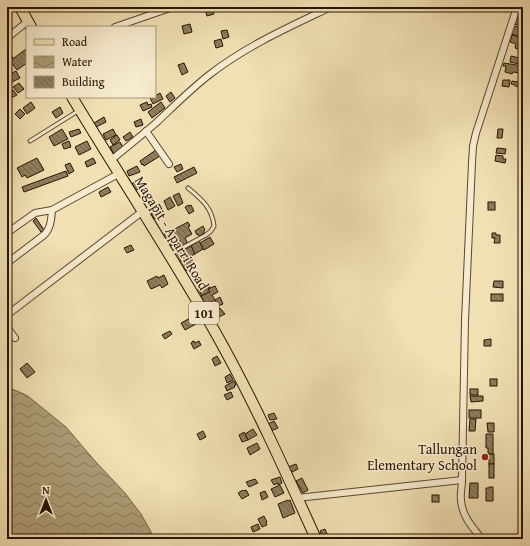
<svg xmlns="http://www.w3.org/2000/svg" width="530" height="546" font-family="'Gentium Book Plus',serif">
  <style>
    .water { fill: url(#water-waves); stroke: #776547 }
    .building { fill: url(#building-back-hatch); stroke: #271401 }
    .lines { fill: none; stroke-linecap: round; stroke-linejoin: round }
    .service-casing { stroke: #5a472e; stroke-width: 5 }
    .minor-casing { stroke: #5a472e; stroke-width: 8 }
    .primary-casing { stroke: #271401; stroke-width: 12 }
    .service { stroke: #f6ebce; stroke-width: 3 }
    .minor { stroke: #f6ebce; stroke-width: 6 }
    .primary { stroke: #f1e0b3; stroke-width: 10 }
    .poi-dot { fill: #8f2418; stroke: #f6ebce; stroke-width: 1.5 }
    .labels { text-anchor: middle; stroke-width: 3; stroke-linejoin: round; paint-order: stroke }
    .shield { fill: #f6ebce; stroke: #65543e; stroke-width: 1 }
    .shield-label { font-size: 13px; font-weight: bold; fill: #271401 }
    .street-label { font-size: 14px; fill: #271401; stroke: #f6ebce }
    .poi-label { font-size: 14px; fill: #271401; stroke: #f6ebce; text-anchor: end }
  </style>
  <defs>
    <pattern id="water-waves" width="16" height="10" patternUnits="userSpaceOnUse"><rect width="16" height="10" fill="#ac9b76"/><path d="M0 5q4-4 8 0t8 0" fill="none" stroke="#8c7d5e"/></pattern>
    <pattern id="building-back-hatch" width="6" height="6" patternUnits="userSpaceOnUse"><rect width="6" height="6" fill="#907e5e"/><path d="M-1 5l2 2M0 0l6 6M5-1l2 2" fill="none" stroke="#76664b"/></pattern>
  </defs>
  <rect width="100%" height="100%" fill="#f1e0b3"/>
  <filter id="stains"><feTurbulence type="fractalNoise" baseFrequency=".005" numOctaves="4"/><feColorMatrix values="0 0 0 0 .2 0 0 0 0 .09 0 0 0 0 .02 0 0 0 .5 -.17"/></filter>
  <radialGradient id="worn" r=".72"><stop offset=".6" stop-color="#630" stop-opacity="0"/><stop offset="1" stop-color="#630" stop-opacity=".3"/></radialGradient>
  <polygon class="water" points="7,387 24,394 29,397 66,427 95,461 125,493 141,514 155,539 7,539"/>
  <g class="building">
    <polygon points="204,7 212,7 214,14 207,16"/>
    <polygon points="516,18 523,21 523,26 514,24"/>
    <polygon points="190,24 192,32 184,34 182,26"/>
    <polygon points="514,26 521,28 519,36 511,34"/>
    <polygon points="227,30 229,37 223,39 221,31"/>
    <polygon points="512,35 523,39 523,51 515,48 516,44 510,42"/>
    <polygon points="221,39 223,46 216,48 214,41"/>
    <polygon points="7,48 13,58 7,62"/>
    <polygon points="26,49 27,63 17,70 10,61"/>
    <polygon points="511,56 520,58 519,64 510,62"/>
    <polygon points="184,63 188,72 182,75 178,65"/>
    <polygon points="504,63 523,66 523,76 519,75 520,73 513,72 512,74 505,72 506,66 503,66"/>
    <polygon points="16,71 20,78 12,82 8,75"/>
    <polygon points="503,80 510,80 509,87 502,86"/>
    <polygon points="512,81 523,83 522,88 515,86 515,85 511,84"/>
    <polygon points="19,83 24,89 18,93 13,87"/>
    <polygon points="13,90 17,95 11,98 8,93"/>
    <polygon points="171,92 175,98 170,102 166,96"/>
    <polygon points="160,93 163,99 153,104 150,98 155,97 155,96"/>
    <polygon points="31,102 35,108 27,114 23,108"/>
    <polygon points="147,102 148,105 151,104 152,107 143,111 140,105"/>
    <polygon points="161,102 165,108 152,118 148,112"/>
    <polygon points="60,107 63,113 56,118 52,112"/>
    <polygon points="20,109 25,114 20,119 15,114"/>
    <polygon points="104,117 106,122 96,127 94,123"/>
    <polygon points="141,119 143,125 136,127 134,122"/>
    <polygon points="62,129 68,139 54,146 49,137"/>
    <polygon points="79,129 81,133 71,137 69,132"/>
    <polygon points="113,129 116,135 106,140 103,134"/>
    <polygon points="498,129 503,129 502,138 497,138"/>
    <polygon points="130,132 133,137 126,141 123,137"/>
    <polygon points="117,135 120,140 113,145 110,140"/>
    <polygon points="69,141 71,147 64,149 62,144"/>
    <polygon points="87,141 91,149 79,155 75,147"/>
    <polygon points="120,142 124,149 114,154 110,147"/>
    <polygon points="497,148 506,149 505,154 496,153"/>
    <polygon points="156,150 160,156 144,166 143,164 142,165 140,161"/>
    <polygon points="496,155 503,156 503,159 506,159 505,163 495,161"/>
    <polygon points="37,158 44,170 27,178 25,175 22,177 17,168"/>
    <polygon points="93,158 96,163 87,167 85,162"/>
    <polygon points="70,163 74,171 69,174 65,165"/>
    <polygon points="181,164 183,169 177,172 174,167"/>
    <polygon points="137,166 140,172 129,176 127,171"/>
    <polygon points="194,167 197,173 177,183 174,177"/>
    <polygon points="66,171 68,176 24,192 22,187"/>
    <polygon points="137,181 141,187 135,191 131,184"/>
    <polygon points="108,187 111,192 101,197 99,192"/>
    <polygon points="179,193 183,203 178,206 173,196"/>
    <polygon points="170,197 175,206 168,210 164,201"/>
    <rect x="488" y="202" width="7" height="8"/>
    <polygon points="159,204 163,211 158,214 159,216 154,219 149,209 152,207 153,208"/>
    <polygon points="189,205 189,206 191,205 194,211 189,214 185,207"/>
    <polygon points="36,218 44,230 41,232 33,221"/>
    <polygon points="188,222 190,226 188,227 192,234 185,238 187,242 186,243 186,244 178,248 176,243 169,247 163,235"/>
    <polygon points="203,226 205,230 204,231 204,233 199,236 198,234 197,235 195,231"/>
    <polygon points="492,233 496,233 496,235 500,235 500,243 494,243 495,238 492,238"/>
    <polygon points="210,237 214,244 204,250 200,243"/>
    <polygon points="199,241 203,249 195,254 191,246"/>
    <polygon points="131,245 134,250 127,253 124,248"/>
    <polygon points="191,246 195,254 181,261 177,254"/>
    <polygon points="190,256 196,267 187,271 186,269 184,271 179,262"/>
    <polygon points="164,275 168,284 162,288 160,285 151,289 147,281 157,276 158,278"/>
    <polygon points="494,281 503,281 503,288 493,287"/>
    <polygon points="208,284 210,287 208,288 210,292 202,296 198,289"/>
    <polygon points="215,286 218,292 212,295 215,300 205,305 201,296 210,292 208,289"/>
    <rect x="491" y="294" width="12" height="7"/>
    <polygon points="220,297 223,304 218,306 215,300"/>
    <polygon points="220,308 225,314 215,319 213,315 214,314 213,312"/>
    <polygon points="196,315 197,318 194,320 196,324 185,330 181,323"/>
    <polygon points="170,331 172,334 165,339 162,335"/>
    <polygon points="491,339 491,346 484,346 484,340"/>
    <polygon points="193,341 194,341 195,343 199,341 201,345 194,349 191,343"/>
    <polygon points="217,356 221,363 215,366 212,359"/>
    <polygon points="27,363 35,372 27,378 20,369"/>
    <polygon points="230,374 233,380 227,383 225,377"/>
    <rect x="490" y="379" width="7" height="7"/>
    <polygon points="234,381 236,385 234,386 235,387 227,391 225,386"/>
    <rect x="470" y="389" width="8" height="6"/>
    <polygon points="231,392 233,397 227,400 224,395"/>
    <polygon points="470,396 483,396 483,401 471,402"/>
    <rect x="469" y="410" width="12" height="8"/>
    <polygon points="274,413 277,419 270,420 268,415"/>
    <polygon points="470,419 476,419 475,431 469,431"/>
    <polygon points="274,421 278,428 271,431 268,424"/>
    <polygon points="487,423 494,423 494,432 488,432"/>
    <polygon points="253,429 257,435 248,440 245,434"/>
    <polygon points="203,431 206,437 200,440 197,434"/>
    <polygon points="244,432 248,440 242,442 239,435"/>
    <polygon points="486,434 493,434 493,454 488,454 488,448 486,448"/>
    <polygon points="257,443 260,449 250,455 247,448"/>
    <rect x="489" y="454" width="5" height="10"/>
    <polygon points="296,464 298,469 292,472 291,470 290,471 288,467"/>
    <rect x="489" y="464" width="5" height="14"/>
    <polygon points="280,477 282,483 278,485 278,483 274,485 271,480"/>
    <polygon points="302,478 308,490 303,493 296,481"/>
    <polygon points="255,479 258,483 249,487 246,482"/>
    <polygon points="470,483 478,483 478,498 469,498"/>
    <polygon points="280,485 284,493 275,497 271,489"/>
    <polygon points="489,487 493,487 493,501 486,501 486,488 489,488"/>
    <polygon points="243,490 244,491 246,490 249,495 242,499 238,493"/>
    <polygon points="265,491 268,497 262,500 260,493"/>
    <rect x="432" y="495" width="7" height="7"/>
    <polygon points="288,500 288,501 290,500 295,513 283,518 278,504"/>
    <polygon points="264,516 267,522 266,523 267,525 262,527 258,519"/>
    <polygon points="258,524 260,529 253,532 251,527"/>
    <polygon points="325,529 328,536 323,538 320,531"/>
  </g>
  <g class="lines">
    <defs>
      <g id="service">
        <polyline points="30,141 78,111"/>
        <path d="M171 254 206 235 211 231 214 226C212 207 201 199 188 188"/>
      </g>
      <g id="minor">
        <polyline points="115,27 173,7"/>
        <polyline points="7,38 28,21"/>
        <polyline points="146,131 169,164"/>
        <path d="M110 161C126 148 142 135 157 122 174 106 191 89 209 75 246 46 289 27 331 7"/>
        <polyline points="7,233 35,213 52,210 120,173"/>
        <path d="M7 263 44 235C51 228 51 220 52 210"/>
        <polyline points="7,315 143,211"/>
        <polyline points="7,327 15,338"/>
        <polyline points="297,498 462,480"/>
        <path d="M482 539C472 527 462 516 461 500 460 494 462 487 462 480L465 320 472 163 473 146 476 133 517 7"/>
      </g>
      <g id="primary">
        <polyline points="20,7 31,27"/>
        <path d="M72 97C119 175 169 251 214 330 252 397 284 468 316 539"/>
      </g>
    </defs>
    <use href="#service" class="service-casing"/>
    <use href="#minor" class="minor-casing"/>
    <use href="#primary" class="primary-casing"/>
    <use href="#service" class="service"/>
    <use href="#minor" class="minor"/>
    <use href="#primary" class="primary"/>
  </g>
  <circle class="poi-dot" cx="485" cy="457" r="4"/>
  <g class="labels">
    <rect class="shield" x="189" y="302" width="30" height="22" rx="3"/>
    <g class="shield-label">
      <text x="204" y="318">101</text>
    </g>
    <g class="street-label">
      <text transform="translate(172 233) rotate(59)" y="5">Magapit - Aparri Road</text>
    </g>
    <g class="poi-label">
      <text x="477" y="454">Tallungan<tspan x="477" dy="16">Elementary School</tspan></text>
    </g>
  </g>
  <rect width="530" height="546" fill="none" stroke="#f1e0b3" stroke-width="24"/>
  <rect x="8" y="8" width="514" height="530" fill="none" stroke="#271401" stroke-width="2"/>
  <rect x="12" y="12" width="506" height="522" fill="none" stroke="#271401"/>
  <rect x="26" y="26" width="130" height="72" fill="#f6ebce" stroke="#a3957c"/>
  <rect x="34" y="39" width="20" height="6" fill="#f1e0b3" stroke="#a3957c"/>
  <text x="62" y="46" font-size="12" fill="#271401">Road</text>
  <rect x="34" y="56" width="20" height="12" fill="url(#water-waves)" stroke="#a3957c"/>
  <text x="62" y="66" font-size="12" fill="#271401">Water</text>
  <rect x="34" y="76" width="20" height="12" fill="url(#building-back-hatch)" stroke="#a3957c"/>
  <text x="62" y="86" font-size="12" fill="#271401">Building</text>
  <g transform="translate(46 500)" stroke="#f6ebce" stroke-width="3" paint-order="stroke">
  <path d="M0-3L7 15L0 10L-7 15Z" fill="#271401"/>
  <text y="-6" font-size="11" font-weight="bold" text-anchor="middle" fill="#271401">N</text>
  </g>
  <rect width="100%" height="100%" filter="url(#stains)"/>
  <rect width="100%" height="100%" fill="url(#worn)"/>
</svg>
